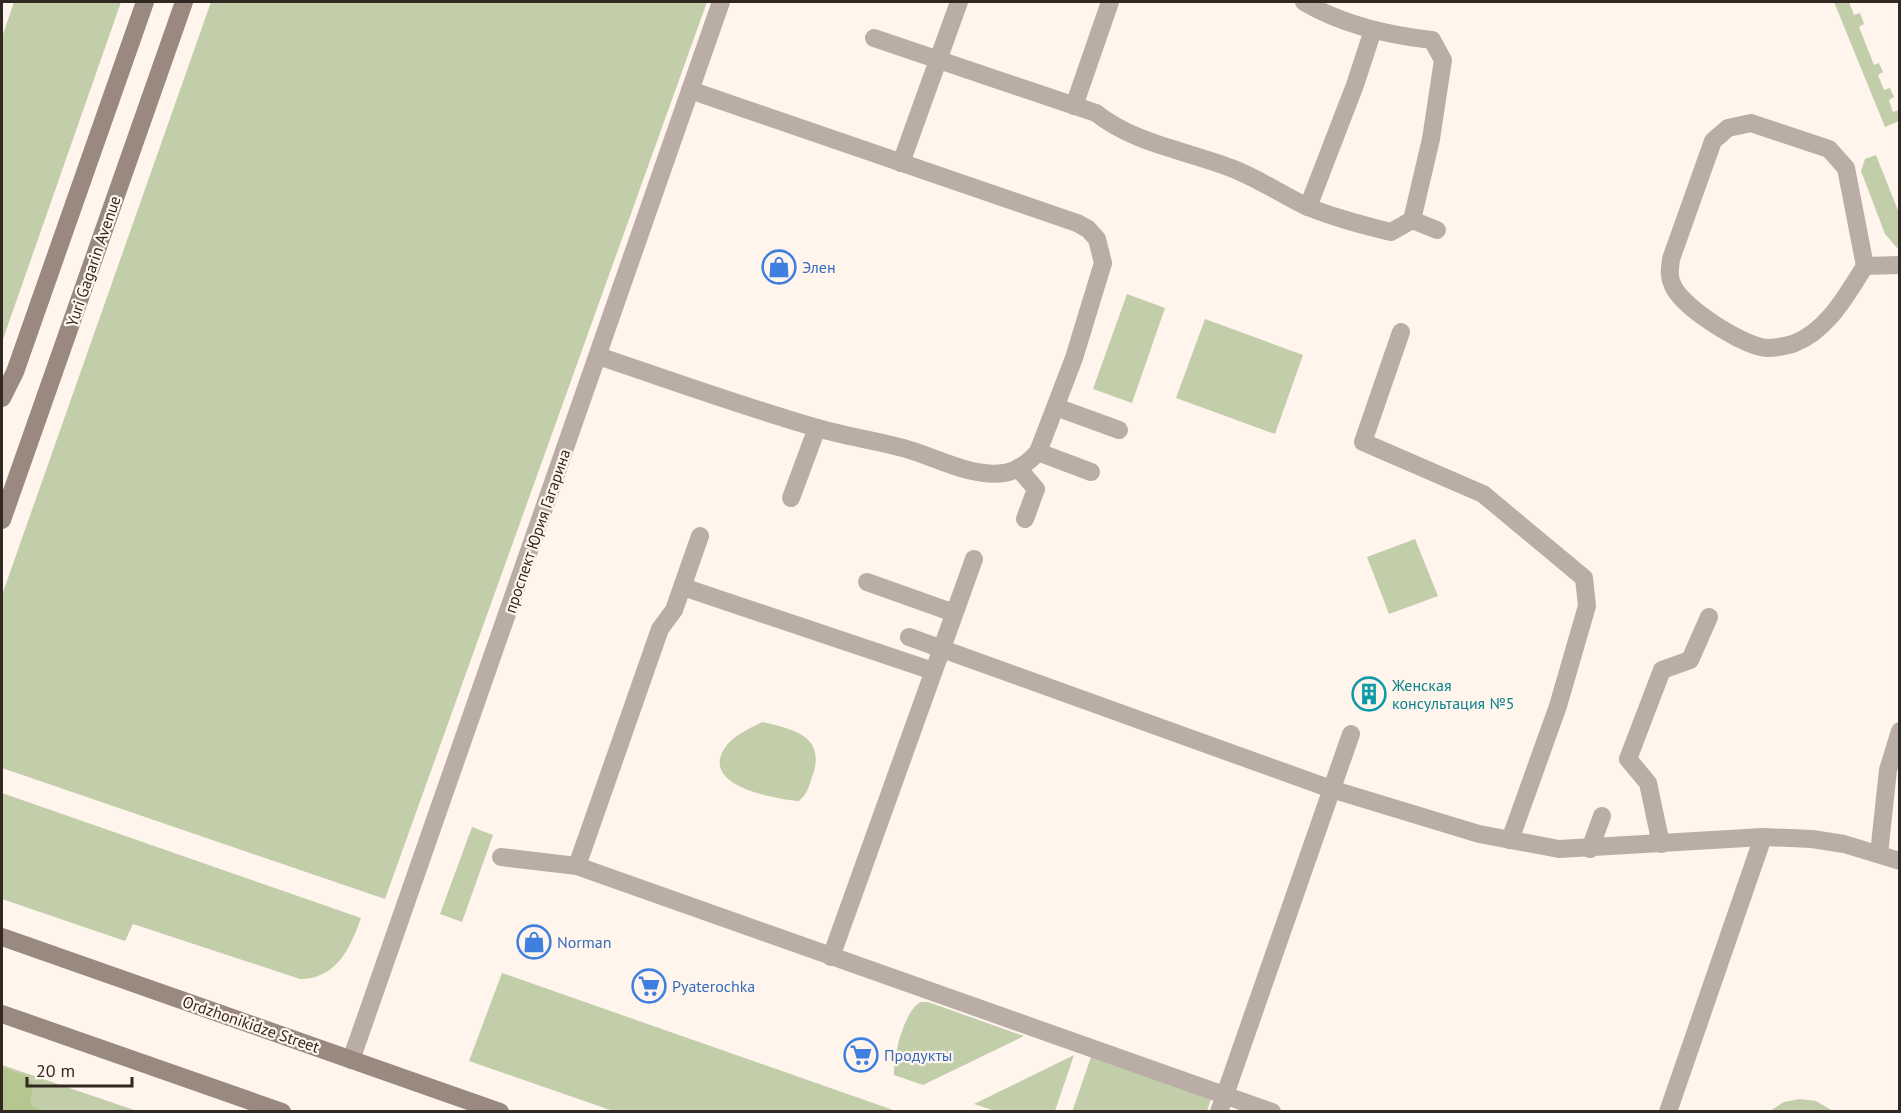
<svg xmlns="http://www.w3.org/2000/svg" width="1901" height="1113" font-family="'PT Sans',sans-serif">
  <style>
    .green { fill: #c2ceaa }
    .forest { fill: #b5c78e }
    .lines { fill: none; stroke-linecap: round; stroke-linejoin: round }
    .lane { stroke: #b9ada6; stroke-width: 18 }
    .street { stroke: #b9ada6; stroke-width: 18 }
    .secondary { stroke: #9a897f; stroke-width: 18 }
    .labels { text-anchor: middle; stroke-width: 4.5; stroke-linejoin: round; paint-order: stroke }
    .street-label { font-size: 16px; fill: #312821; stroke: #fff5ed }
    .shop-label { font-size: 16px; fill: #366cbe; stroke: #fff5ed; text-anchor: start }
    .culture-label { font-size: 16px; fill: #0d838f; stroke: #fff5ed; text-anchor: start }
  </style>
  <rect width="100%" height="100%" fill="#fff5ed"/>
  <g class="green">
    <polygon points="14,2 121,2 2,342 2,37"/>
    <polygon points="211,2 707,2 385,899 2,768 2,595"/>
    <polygon points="1834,2 1849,2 1854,15 1860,13 1864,24 1859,27 1874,65 1879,63 1883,72 1878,75 1884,90 1890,88 1894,97 1889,100 1893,112 1899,110 1899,121 1885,127"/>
    <polygon points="1876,155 1899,213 1899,250 1885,234 1861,171 1865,159"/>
    <polygon points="1127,294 1165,308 1132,403 1093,389"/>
    <polygon points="1205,319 1303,355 1275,434 1176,398"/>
    <polygon points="1415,539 1438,596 1389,614 1367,557"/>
    <path d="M762 722C795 729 827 737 812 777 809 787 807 794 799 801 776 799 701 787 724 749 732 736 749 729 762 722Z"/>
    <path d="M2 793 361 918C350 949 336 979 300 979L133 924 125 941 2 899Z"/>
    <polygon points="472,827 493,835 462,922 440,914"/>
    <polygon points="502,973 896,1111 613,1111 469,1061"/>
    <path d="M921 1002H928L1024 1036 923 1085 894 1075C893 1057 904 1010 921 1002Z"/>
    <polygon points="1074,1055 1055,1111 995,1111 974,1104"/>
    <polygon points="1091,1057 1211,1099 1207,1111 1072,1112"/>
    <polygon points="2,1065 137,1111 2,1111"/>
    <polygon points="1800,1099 1816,1101 1833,1111 1770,1111 1784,1102"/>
  </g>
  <polygon class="forest" points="2,1067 26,1076 33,1085 30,1104 40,1111 2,1111"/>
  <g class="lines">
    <g class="lane">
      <path d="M874 38 1096 113C1135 144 1185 150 1231 168 1258 178 1282 195 1308 207 1335 218 1363 225 1391 232L1412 220 1431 139 1443 60 1432 40C1386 35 1343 25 1304 2"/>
      <polyline points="1074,106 1110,2"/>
      <path d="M1751 123 1829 149 1846 168 1865 266C1847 294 1828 330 1795 343 1788 346 1774 348 1767 348 1743 346 1683 308 1673 286 1668 276 1670 268 1671 259L1713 141 1728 128Z"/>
      <polyline points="901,163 959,2"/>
      <polyline points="1308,207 1355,85 1373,30"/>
      <polyline points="1412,220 1437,230"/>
      <polyline points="1865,266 1900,265"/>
      <polyline points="1401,332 1363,442 1483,494 1584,578 1587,606 1558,706 1510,840"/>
      <path d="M598 356C670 380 742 406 814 427 843 436 874 440 903 448 934 456 971 478 1004 473 1017 471 1029 462 1038 452L1074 358 1103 263 1097 239 1088 229 1077 223 690 90"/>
      <polyline points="1056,407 1119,430"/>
      <polyline points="1038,452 1091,472"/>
      <polyline points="1018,468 1036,489 1025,519"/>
      <polyline points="791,498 817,428"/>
      <polyline points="867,582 954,613"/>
      <polyline points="683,587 933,671"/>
      <polyline points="909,637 1331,789 1479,834 1559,849 1763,837 1812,839 1844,844 1900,861"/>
      <polyline points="1661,844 1648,783 1628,759 1662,670 1690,660 1709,617"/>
      <polyline points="1590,849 1602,816"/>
      <polyline points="1879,854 1888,770 1900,731"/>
      <polyline points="501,857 577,866 1272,1112"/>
      <polyline points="577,866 660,629 674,610 700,536"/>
      <polyline points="831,957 974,559"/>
      <polyline points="1219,1112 1351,734"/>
      <polyline points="1668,1112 1763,837"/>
    </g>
    <polyline class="street" points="351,1060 721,2"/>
    <g class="secondary">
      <polyline points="2,398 15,372 145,2"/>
      <polyline points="2,520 184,2"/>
      <polyline points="2,937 500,1112"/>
      <polyline points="2,1014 282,1112"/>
    </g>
  </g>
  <defs>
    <symbol id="shop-ring" viewBox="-11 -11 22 22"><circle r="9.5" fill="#fff5ed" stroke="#3f7fe0" stroke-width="1.5"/><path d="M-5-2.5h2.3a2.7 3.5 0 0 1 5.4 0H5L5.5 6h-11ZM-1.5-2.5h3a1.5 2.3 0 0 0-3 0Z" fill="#3f7fe0"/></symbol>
    <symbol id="building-ring" viewBox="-11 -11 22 22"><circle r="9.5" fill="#fff5ed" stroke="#0f9aa8" stroke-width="1.5"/><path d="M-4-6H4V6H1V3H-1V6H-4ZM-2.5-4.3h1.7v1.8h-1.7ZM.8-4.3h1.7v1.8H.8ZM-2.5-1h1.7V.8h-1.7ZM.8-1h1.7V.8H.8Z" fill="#0f9aa8"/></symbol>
    <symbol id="supermarket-ring" viewBox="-11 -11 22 22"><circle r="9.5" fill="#fff5ed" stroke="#3f7fe0" stroke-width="1.5"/><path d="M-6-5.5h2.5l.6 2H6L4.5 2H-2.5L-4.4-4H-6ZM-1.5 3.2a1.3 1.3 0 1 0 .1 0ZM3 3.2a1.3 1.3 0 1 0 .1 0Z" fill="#3f7fe0"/></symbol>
  </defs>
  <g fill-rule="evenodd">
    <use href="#shop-ring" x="760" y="248" width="38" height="38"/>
    <use href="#building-ring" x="1350" y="675" width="38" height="38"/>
    <use href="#shop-ring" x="515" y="923" width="38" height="38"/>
    <use href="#supermarket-ring" x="630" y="967" width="38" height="38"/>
    <use href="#supermarket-ring" x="842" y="1036" width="38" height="38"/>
  </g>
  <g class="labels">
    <g class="street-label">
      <text transform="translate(93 261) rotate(-71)" y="6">Yuri Gagarin Avenue</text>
      <text transform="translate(537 531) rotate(-71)" y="6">проспект Юрия Гагарина</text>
      <text transform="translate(251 1024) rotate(19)" y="6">Ordzhonikidze Street</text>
    </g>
    <g class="shop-label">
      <text x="802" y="273">Элен</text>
      <text x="557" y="948">Norman</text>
      <text x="672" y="992">Pyaterochka</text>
      <text x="884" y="1061">Продукты</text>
    </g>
    <g class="culture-label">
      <text x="1392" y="691">Женская<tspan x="1392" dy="18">консультация №5</tspan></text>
    </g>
  </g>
  <rect width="1901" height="1113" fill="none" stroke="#312821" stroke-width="6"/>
  <path d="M27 1077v9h105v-9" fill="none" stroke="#312821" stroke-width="3"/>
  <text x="36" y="1077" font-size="18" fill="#312821" stroke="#fff5ed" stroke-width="4.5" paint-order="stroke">20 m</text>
</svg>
